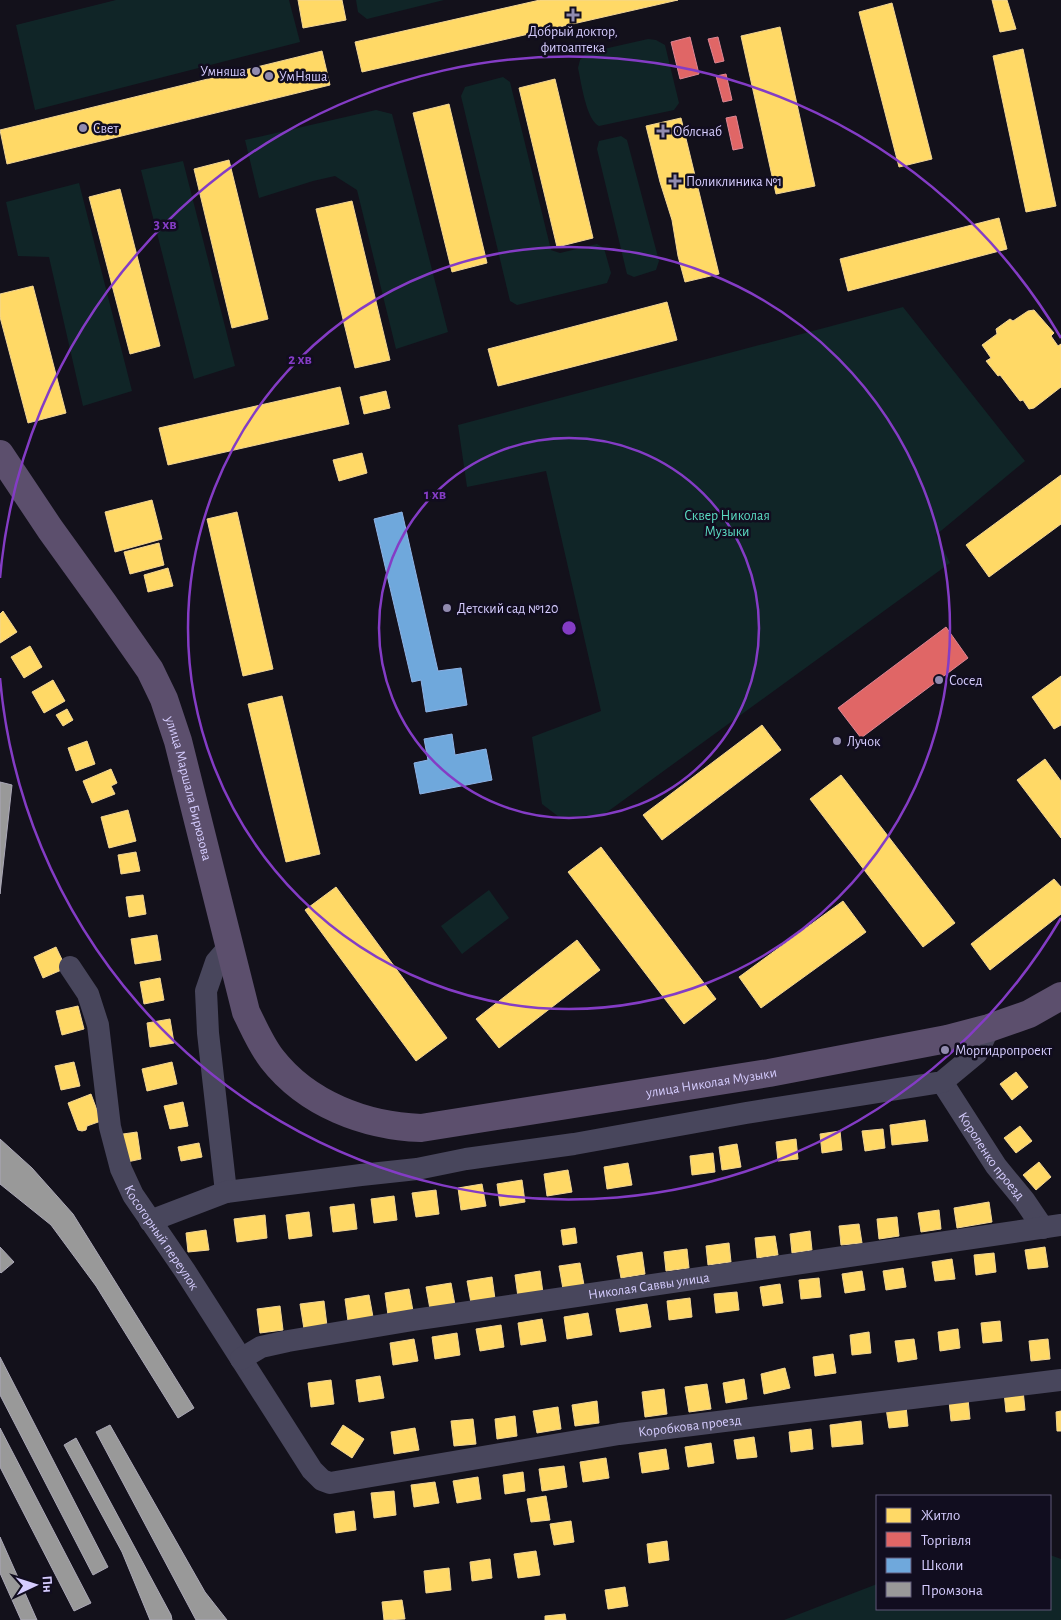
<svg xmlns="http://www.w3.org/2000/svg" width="1061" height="1620" font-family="'Alegreya Sans',sans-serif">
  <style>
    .green { fill: #102527 }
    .homes { fill: #ffd966; stroke: #f2d594 }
    .shops { fill: #e06666; stroke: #dd8594 }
    .schools { fill: #6fa8dc; stroke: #8eb3e6 }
    .industry { fill: #999; stroke: #aba8b7 }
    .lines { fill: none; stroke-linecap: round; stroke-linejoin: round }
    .minor { stroke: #48465c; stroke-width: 22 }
    .major { stroke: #5c4f6d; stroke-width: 28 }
    .ring { fill: none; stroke: #843cc5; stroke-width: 2.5 }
    .poi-dot { fill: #918baf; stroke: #110d1f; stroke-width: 2 }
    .labels { text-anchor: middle; stroke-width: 5; stroke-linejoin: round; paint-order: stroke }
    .poi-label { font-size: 14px; fill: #d5ccfe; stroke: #110d1f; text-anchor: start }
    .park-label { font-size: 14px; fill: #5bdbc2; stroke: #110d1f }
    .street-label { font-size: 14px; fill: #d5ccfe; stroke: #110d1f }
    .centre { fill: #843cc5; stroke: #110d1f; stroke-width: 2.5 }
    .ring-label { font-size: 15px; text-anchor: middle; font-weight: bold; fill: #843cc5; stroke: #110d1f; stroke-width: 5; stroke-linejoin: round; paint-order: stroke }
  </style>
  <rect width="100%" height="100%" fill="#13111b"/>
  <g class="green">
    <polygon points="116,0 289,0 300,42 35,110 16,25"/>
    <polygon points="356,0 444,0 367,19 358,12"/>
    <path d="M648 39 656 40 665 45 679 103 674 110 599 126C586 120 581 81 578 68L580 60 586 53Z"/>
    <polygon points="503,77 510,82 551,250 560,253 597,244 604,248 611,273 607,283 517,305 510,301 461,96 465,87"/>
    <polygon points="376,110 392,114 448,332 396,349 357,190 335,176 313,181 259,198 245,140"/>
    <polygon points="621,136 627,140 659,261 656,270 634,277 627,274 597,149 599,141"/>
    <polygon points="183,161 235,366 194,379 141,170"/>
    <polygon points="79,183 132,391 83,406 49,257 18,256 6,202"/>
    <polygon points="903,307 1025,461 936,535 950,563 603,815 559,817 542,804 532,737 601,711 546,471 467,487 458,425"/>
    <polygon points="489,890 509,918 462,954 441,926"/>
    <polygon points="1050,1555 1061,1559 1061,1620 784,1620 877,1584 877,1609 1050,1609"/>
  </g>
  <g class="homes">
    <polygon points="298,0 342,0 346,20 303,28"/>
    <polygon points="540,0 678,0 362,72 355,42"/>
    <polygon points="992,0 1007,0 1016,29 1000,32"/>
    <polygon points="892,3 932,159 899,167 859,12"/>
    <polygon points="780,27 815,186 776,194 741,36"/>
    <polygon points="1023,49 1056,206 1026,212 993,56"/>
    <polygon points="322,51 330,85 7,164 0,130"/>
    <polygon points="555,79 593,238 557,247 519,88"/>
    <polygon points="449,104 487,263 452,272 413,113"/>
    <polygon points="681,118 719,274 685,282 678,256 672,220 660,182 646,126"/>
    <polygon points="229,160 268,319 232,328 194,169"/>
    <polygon points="120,189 160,346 130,354 89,197"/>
    <polygon points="352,201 390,360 355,368 316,209"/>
    <polygon points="999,218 1007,249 848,291 840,259"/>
    <polygon points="33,286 66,413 28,423 0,317 0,294"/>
    <polygon points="667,302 677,340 498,386 488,349"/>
    <polygon points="1034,310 1054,333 1051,336 1058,346 1061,344 1061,387 1034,408 1029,409 1023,400 1020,401 1000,375 998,376 986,361 991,358 982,345 997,334 996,329 1010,319 1013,321 1028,311"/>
    <polygon points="340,387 349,424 168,465 159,428"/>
    <polygon points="386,391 390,408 364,414 360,397"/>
    <polygon points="362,453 367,473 339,481 333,460"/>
    <polygon points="1061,475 1061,524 989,577 966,545"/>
    <polygon points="152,500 162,539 115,552 105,512"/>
    <polygon points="237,512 273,669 243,676 207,519"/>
    <polygon points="159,543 164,565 130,574 124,552"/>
    <polygon points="168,568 173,586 148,592 144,575"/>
    <polygon points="3,611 17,632 0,643 0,614"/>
    <polygon points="30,646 42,667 24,678 11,657"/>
    <polygon points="1061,676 1061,725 1054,729 1032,697"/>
    <polygon points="53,680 65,701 44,713 32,692"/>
    <polygon points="282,696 320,854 286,862 248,704"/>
    <polygon points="67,709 73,720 63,726 56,715"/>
    <polygon points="762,725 781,750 662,840 643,815"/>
    <polygon points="87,741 95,764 76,771 68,748"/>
    <polygon points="1045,759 1061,781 1061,838 1017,780"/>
    <polygon points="111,769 117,783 111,786 115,794 92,803 83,781"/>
    <polygon points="841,775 955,923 923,947 810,799"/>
    <polygon points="128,810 136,841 109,848 101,817"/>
    <polygon points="601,847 716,999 684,1024 568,872"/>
    <polygon points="136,852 140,871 121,874 118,855"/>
    <polygon points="1054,879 1061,887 1061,914 990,970 971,944"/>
    <polygon points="336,887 447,1038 416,1061 305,910"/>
    <polygon points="143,895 146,914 129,917 126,897"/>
    <polygon points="843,901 866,932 761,1008 739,977"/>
    <polygon points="157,935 161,960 135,964 131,939"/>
    <polygon points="577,940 600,970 499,1048 476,1019"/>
    <polygon points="56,947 66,968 43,978 34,957"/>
    <polygon points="160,978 164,1000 144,1004 140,982"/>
    <polygon points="78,1006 84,1029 62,1035 56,1011"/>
    <polygon points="170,1019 174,1043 150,1047 147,1023"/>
    <polygon points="74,1062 80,1086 61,1090 55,1066"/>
    <polygon points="172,1062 177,1084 147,1091 142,1069"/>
    <polygon points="1016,1072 1028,1087 1012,1100 1000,1084"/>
    <polygon points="91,1094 101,1121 87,1126 86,1130 82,1131 78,1130 68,1103"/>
    <polygon points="183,1102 188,1126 170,1129 164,1106"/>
    <polygon points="925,1120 928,1141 892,1145 890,1125"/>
    <polygon points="1020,1126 1032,1141 1016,1153 1004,1138"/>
    <polygon points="883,1129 885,1148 865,1151 862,1131"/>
    <polygon points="840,1131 842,1150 822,1153 820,1134"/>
    <polygon points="137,1132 141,1159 127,1162 123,1134"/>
    <polygon points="796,1139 798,1159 778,1161 776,1142"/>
    <polygon points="199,1143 202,1157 181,1161 178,1147"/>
    <polygon points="737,1144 741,1167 722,1170 719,1147"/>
    <polygon points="713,1153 715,1172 692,1175 690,1156"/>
    <polygon points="1039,1162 1051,1177 1036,1190 1023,1175"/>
    <polygon points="628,1163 632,1185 607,1189 604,1167"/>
    <polygon points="568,1170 572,1192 547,1196 544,1174"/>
    <polygon points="522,1180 525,1202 500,1206 497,1184"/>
    <polygon points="482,1184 486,1206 461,1210 458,1188"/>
    <polygon points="436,1190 439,1214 416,1217 412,1193"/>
    <polygon points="394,1196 397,1220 374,1223 371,1199"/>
    <polygon points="989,1202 992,1222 957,1228 954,1208"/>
    <polygon points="354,1204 357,1229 333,1232 330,1207"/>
    <polygon points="939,1210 941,1229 921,1232 918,1213"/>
    <polygon points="309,1212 312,1236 289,1239 286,1215"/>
    <polygon points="265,1215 267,1238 237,1242 234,1219"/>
    <polygon points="897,1217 899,1236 879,1239 877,1219"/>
    <polygon points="859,1224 862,1243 841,1245 839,1226"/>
    <polygon points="575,1228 577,1243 563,1245 561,1230"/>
    <polygon points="206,1230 209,1250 188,1252 186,1233"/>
    <polygon points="810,1231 812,1250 792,1253 790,1234"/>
    <polygon points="775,1236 778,1255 757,1258 755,1238"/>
    <polygon points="729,1243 731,1262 708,1265 706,1246"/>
    <polygon points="1045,1247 1048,1267 1028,1269 1025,1250"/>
    <polygon points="687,1249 689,1268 666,1271 664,1252"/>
    <polygon points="642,1252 645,1274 621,1278 617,1256"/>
    <polygon points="994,1253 996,1272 976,1275 974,1255"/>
    <polygon points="952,1259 955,1279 935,1281 932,1262"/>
    <polygon points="580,1263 584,1285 563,1289 559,1266"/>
    <polygon points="903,1268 906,1287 886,1290 883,1271"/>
    <polygon points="540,1271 543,1293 518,1297 515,1275"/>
    <polygon points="862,1271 865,1290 845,1293 842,1274"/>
    <polygon points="492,1277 495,1299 471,1303 467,1281"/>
    <polygon points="819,1278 821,1297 801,1299 799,1280"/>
    <polygon points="451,1283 455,1305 430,1309 426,1287"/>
    <polygon points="780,1284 783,1303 763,1306 760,1287"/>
    <polygon points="409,1289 413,1311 388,1315 385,1293"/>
    <polygon points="737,1292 739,1310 716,1313 714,1294"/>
    <polygon points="369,1295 373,1317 348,1321 345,1299"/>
    <polygon points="690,1298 692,1317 669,1320 667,1301"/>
    <polygon points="324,1301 327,1326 304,1329 300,1304"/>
    <polygon points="647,1304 651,1327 620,1332 616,1309"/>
    <polygon points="280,1306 283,1330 260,1333 257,1309"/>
    <polygon points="588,1313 592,1335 567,1339 564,1317"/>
    <polygon points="542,1319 546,1341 521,1345 518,1323"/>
    <polygon points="1000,1321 1002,1341 983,1343 981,1323"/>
    <polygon points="501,1325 504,1347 480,1351 476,1329"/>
    <polygon points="958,1329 960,1348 940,1351 938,1332"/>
    <polygon points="869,1332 871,1353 852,1355 850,1335"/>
    <polygon points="457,1333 460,1355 435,1359 432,1337"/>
    <polygon points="414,1339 418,1361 393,1365 390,1343"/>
    <polygon points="914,1339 917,1359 898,1362 895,1341"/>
    <polygon points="1048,1339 1050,1359 1031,1361 1029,1341"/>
    <polygon points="833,1354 836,1373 815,1376 813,1357"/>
    <polygon points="785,1368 790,1388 764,1394 761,1374"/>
    <polygon points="380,1376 384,1398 359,1402 356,1380"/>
    <polygon points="744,1379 747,1399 726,1403 723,1383"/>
    <polygon points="331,1380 334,1404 311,1407 308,1383"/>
    <polygon points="707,1384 711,1409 689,1412 685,1387"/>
    <polygon points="664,1389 667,1414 645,1417 642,1392"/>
    <polygon points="1023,1390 1025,1410 1006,1412 1004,1392"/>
    <polygon points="968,1399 970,1419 951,1421 949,1401"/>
    <polygon points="597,1401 599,1423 575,1426 572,1405"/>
    <polygon points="906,1406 908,1426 889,1428 886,1408"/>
    <polygon points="558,1407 561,1429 537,1433 533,1411"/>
    <polygon points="1061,1411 1061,1431 1057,1431 1056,1412"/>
    <polygon points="515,1416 517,1436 497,1439 495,1419"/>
    <polygon points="473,1419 476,1444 454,1446 451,1421"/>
    <polygon points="861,1421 863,1444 832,1447 830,1425"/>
    <polygon points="343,1425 364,1439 352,1458 331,1444"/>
    <polygon points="415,1428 419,1450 394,1454 391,1432"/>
    <polygon points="811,1429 813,1449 791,1452 789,1432"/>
    <polygon points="754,1437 757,1457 737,1459 734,1440"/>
    <polygon points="711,1443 714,1463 688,1467 685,1447"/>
    <polygon points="666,1449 669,1469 642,1473 639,1453"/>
    <polygon points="606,1458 609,1478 583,1482 580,1462"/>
    <polygon points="564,1466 567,1487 542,1491 539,1469"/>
    <polygon points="523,1472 525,1491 505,1494 503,1475"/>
    <polygon points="478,1477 481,1499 457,1503 453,1481"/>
    <polygon points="435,1482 439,1503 414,1507 411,1485"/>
    <polygon points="394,1491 396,1515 374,1518 371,1493"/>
    <polygon points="546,1496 550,1520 531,1522 527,1499"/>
    <polygon points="354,1511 356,1530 336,1533 334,1514"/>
    <polygon points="571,1521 574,1542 554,1545 550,1524"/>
    <polygon points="667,1541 669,1560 649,1563 647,1544"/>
    <polygon points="536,1551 540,1575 518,1578 514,1554"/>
    <polygon points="490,1559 492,1578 472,1581 470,1562"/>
    <polygon points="449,1568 451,1590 426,1593 424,1571"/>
    <polygon points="625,1587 628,1606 608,1609 605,1590"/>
    <polygon points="402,1600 405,1619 384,1620 382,1602"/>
    <polygon points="565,1614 566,1620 545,1620 545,1616"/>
  </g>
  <g class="shops">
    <polygon points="690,37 699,74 680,79 671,42"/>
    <polygon points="718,37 724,61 715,63 708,39"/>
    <polygon points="726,74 732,100 723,102 716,76"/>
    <polygon points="736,116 743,148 733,150 726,118"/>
    <polygon points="946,627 968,658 861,738 838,708"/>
  </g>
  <g class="schools">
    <polygon points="402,512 438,671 461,668 467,705 426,712 421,680 412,682 374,519"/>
    <polygon points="452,734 455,755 486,749 492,780 420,794 414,763 428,760 424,739"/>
  </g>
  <g class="industry">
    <polygon points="0,782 12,785 0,894"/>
    <polygon points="0,1139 32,1168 73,1214 194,1408 178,1418 96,1286 51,1225 0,1184"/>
    <polygon points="0,1247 14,1262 1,1273 0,1272"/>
    <polygon points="0,1357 108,1567 93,1575 0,1395"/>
    <polygon points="110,1425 205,1592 227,1620 196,1620 96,1432"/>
    <polygon points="0,1428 91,1603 74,1611 0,1467"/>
    <polygon points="76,1438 171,1615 172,1620 150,1620 122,1552 64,1445"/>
    <polygon points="0,1537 37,1620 21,1620 0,1573"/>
  </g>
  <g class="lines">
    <g class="minor">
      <path id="s1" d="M70 967 88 994 98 1025 110 1127 121 1169 133 1195 185 1271 312 1470 322 1480 330 1483 619 1434 1061 1380"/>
      <path id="s2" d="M942 1082 996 1166 1024 1200 1043 1228"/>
      <polyline points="226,1192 208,1033 206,991 216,962 229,947"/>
      <polyline points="150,1221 226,1192 361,1175 417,1169 466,1159 574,1144 746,1113 942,1082 977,1053 989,1028"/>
      <path id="s3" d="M241 1359 261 1347 288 1341 413 1320 1061 1225"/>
    </g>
    <path class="major" id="s4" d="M0 454 50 529 104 604 150 670 164 699 178 741 246 1012C254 1028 261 1045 272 1059 307 1104 365 1126 421 1128L769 1073 947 1039 989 1028 1029 1014 1061 996"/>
  </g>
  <g class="ring">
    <circle cx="569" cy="628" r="190"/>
    <circle cx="569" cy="628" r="381"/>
    <path d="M1061 918A571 571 0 0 1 0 678M0 578A571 571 0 0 1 1061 338"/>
  </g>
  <g class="poi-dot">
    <path d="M570.5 7.5h5v5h5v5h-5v5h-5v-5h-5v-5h5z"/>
    <circle cx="256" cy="71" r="5"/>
    <circle cx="269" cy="76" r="5"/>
    <circle cx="83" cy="128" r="5"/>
    <path d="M660.5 123.5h5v5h5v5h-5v5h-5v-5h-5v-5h5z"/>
    <path d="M672.5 173.5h5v5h5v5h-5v5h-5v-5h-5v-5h5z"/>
    <circle cx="447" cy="608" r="5"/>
    <circle cx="939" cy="680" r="5"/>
    <circle cx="837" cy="741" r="5"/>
    <circle cx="945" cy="1050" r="5"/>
  </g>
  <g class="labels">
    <g class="poi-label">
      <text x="573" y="36" text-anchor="middle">Добрый доктор,<tspan x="573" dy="16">фитоаптека</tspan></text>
      <text x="246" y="76" text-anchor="end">Умняша</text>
      <text x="279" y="81">УмНяша</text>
      <text x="93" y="133">Свет</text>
      <text x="673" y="136">Облснаб</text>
      <text x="686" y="186">Поликлиника №1</text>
      <text x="457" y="613">Детский сад №120</text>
      <text x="949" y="685">Сосед</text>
      <text x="847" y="746">Лучок</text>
      <text x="955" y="1055">Моргидропроект</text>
    </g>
    <g class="park-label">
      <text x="727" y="520">Сквер Николая<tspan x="727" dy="16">Музыки</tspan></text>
    </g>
    <g class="street-label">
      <text dy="5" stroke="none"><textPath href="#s4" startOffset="388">улица Маршала Бирюзова</textPath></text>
      <text dy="5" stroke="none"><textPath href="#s4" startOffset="1136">улица Николая Музыки</textPath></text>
      <text dy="5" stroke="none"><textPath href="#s2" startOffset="89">Короленко проезд</textPath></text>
      <text dy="5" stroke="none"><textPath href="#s1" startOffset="291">Косогорный переулок</textPath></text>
      <text dy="5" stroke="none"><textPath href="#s3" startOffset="416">Николая Саввы улица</textPath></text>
      <text dy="5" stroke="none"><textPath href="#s1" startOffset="955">Коробкова проезд</textPath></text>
    </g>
  </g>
  <circle cx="569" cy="628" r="8" class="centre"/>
  <g class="ring-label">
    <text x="165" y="229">3 хв</text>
    <text x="300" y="364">2 хв</text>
    <text x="435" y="499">1 хв</text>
  </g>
  <rect x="876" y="1495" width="175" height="115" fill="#110d1f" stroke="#5f5978"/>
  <rect x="886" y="1508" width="25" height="15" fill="#ffd966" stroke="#5f5978"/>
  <text x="921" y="1520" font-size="15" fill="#d5ccfe">Житло</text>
  <rect x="886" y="1532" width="25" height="15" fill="#e06666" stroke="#5f5978"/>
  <text x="921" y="1545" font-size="15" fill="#d5ccfe">Торгівля</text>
  <rect x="886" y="1558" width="25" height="15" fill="#6fa8dc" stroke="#5f5978"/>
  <text x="921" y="1570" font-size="15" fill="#d5ccfe">Школи</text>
  <rect x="886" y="1582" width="25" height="15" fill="#999999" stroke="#5f5978"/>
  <text x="921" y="1595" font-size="15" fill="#d5ccfe">Промзона</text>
  <g transform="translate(35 1585) rotate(86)" stroke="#110d1f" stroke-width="4" paint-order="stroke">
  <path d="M0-4L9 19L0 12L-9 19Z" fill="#d5ccfe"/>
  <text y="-8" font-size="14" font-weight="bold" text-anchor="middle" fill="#d5ccfe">Пн</text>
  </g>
</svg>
